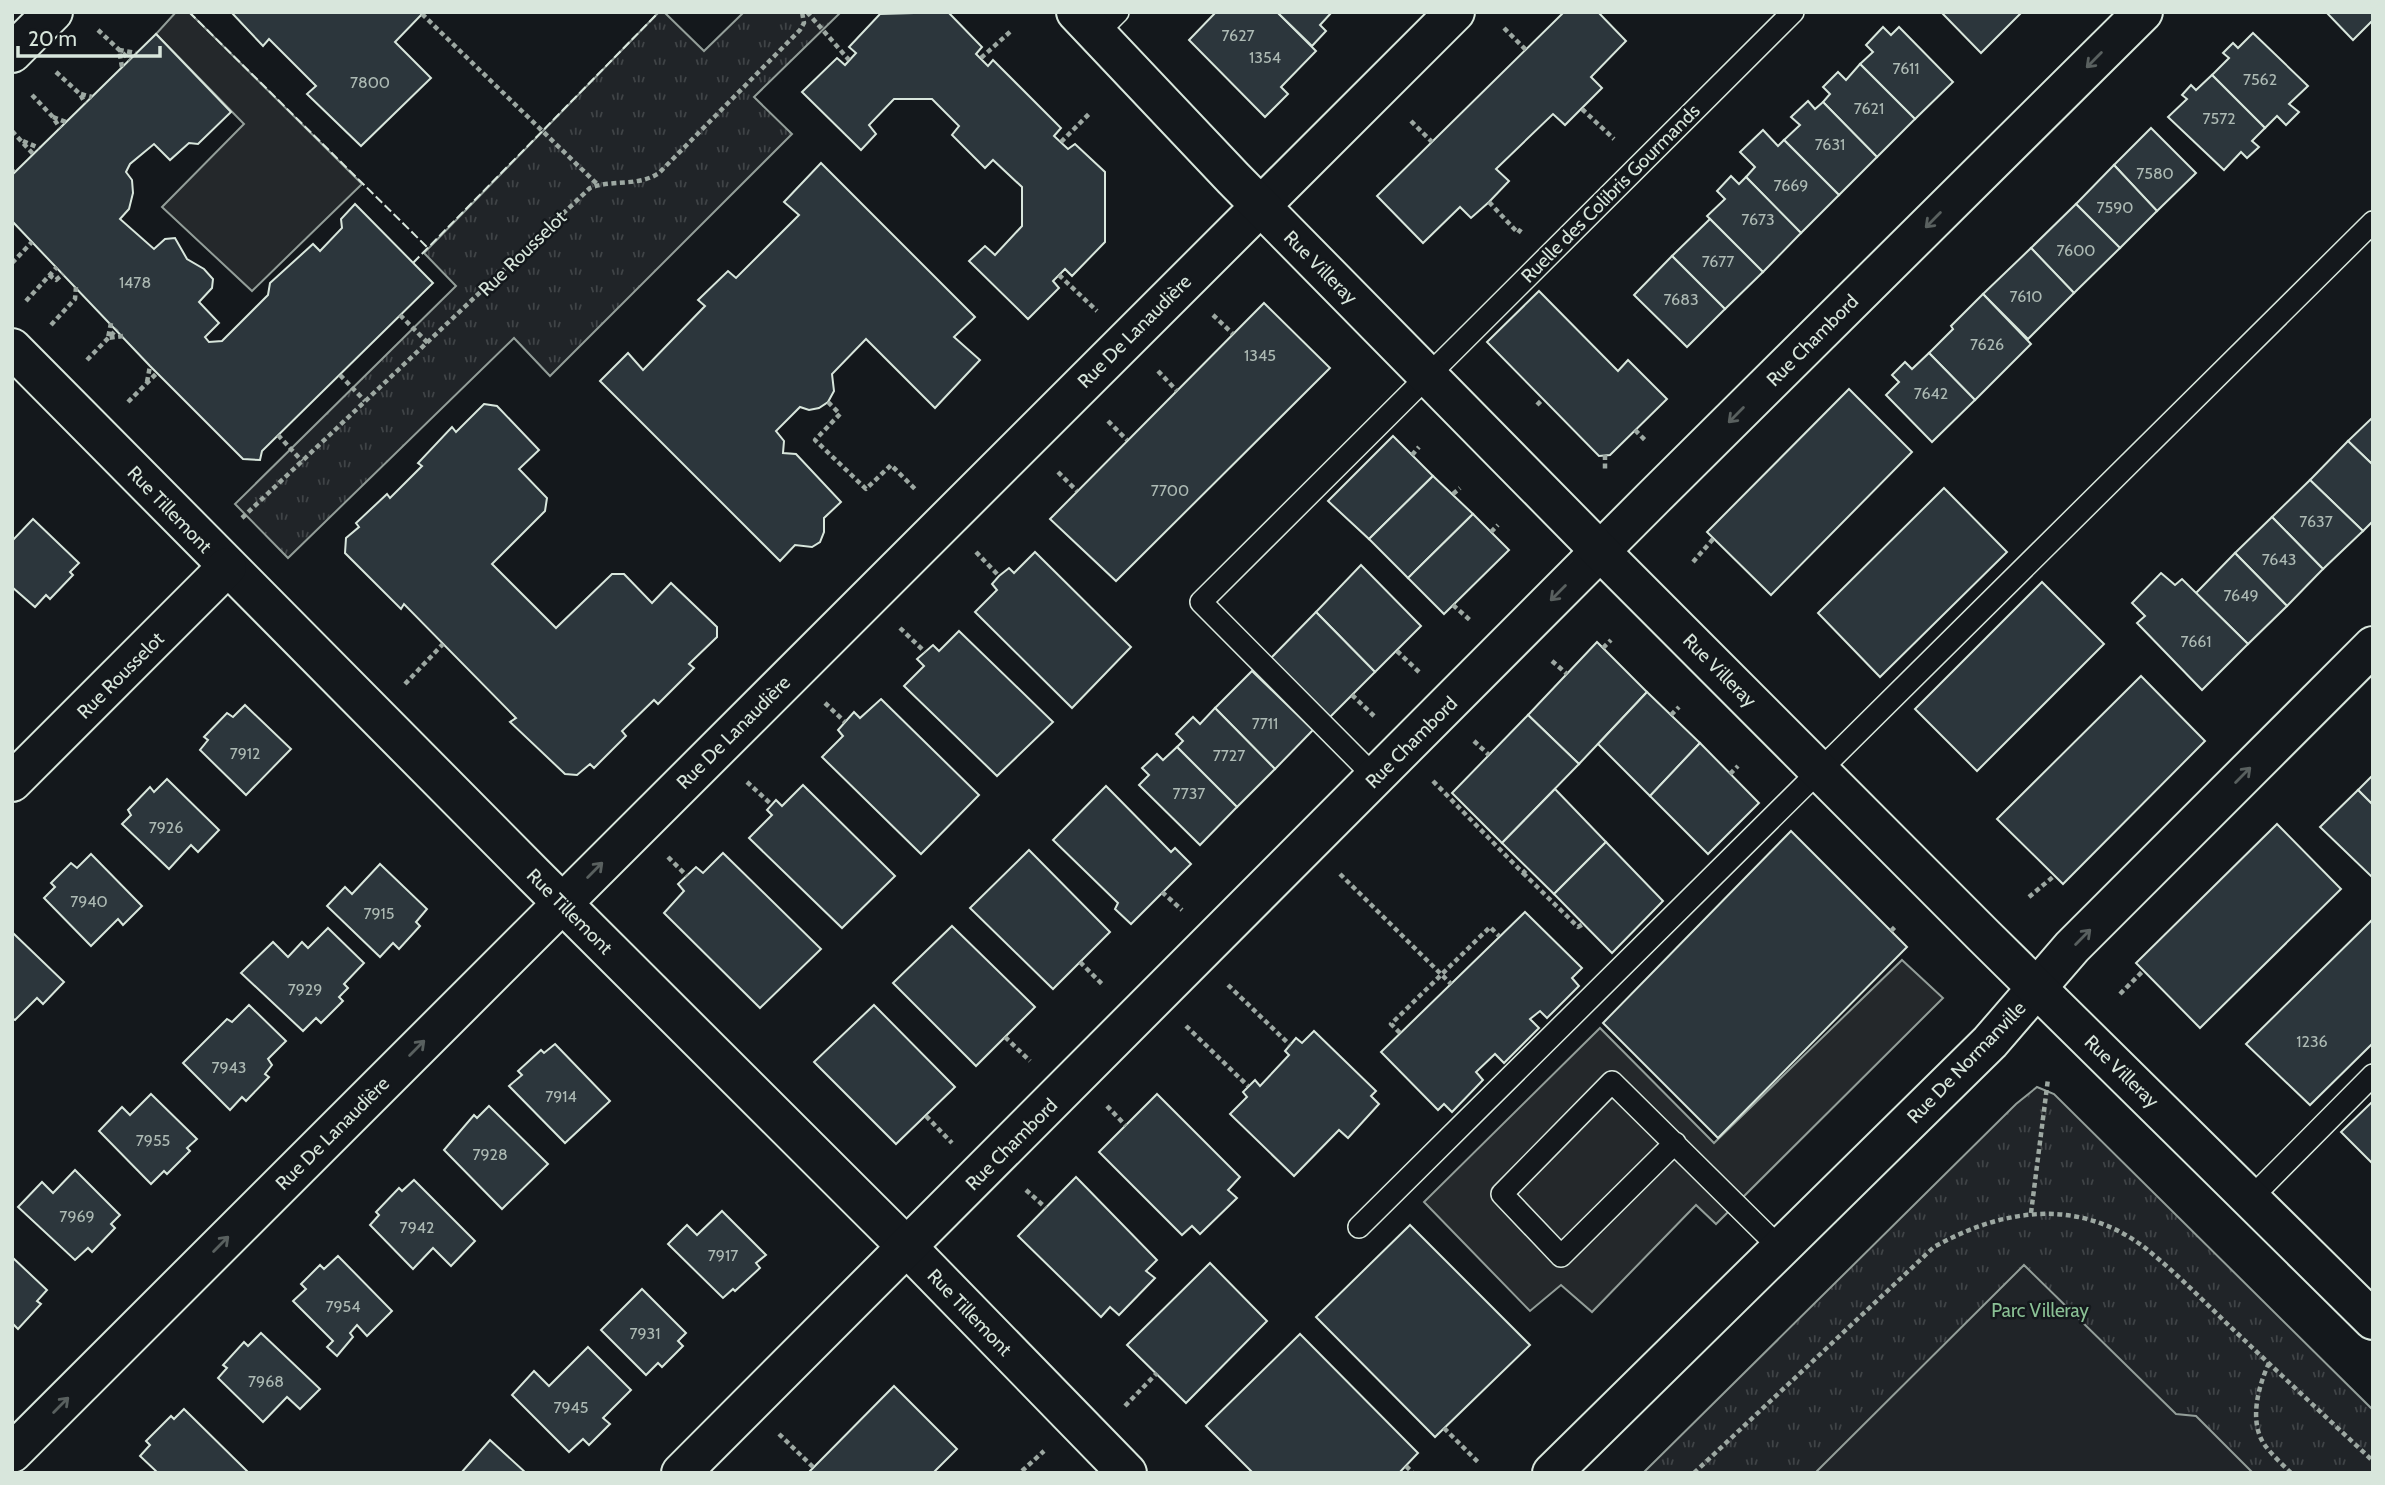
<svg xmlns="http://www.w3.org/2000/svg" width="2385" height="1485" font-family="Cabin,sans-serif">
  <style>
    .park { fill: url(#park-tufts); stroke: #939e99; stroke-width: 2 }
    .pitch { fill: #202428; stroke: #939e99; stroke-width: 2 }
    .parking { fill: #24282b; stroke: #939e99; stroke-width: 2 }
    .building { fill: #2c363c; stroke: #d8e6dc; stroke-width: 2 }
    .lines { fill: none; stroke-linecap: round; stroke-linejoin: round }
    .service-casing { stroke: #d8e6dc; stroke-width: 24 }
    .minor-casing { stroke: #d8e6dc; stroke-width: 42 }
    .tertiary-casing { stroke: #d8e6dc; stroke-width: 42 }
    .path { stroke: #9da8a2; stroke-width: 4.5; stroke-dasharray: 5 3.5; stroke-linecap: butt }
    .service { stroke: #14181c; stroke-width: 21 }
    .minor { stroke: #14181c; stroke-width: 38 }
    .tertiary { stroke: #14181c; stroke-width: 38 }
    .fence { stroke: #d8e6dc; stroke-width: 2; stroke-dasharray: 9 3.5; stroke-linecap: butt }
    .oneway { stroke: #59605f }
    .labels { text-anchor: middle; stroke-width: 5; stroke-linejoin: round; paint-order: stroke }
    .number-label { font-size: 16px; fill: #adbab4 }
    .street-label { font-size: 19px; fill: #d8e6dc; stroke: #14181c }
    .park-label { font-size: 19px; fill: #8ac095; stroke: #14181c }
  </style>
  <defs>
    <pattern id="park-tufts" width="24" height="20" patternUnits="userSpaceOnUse" patternTransform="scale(1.75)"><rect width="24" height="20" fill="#202428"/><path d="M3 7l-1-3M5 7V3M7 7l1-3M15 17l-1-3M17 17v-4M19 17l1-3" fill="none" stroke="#404447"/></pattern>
  </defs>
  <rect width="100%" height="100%" fill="#14181c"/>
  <g class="park">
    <polygon points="659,12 664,12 704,51 744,12 841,12 754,97 792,134 550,376 514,338 288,558 235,504 456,286 424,253"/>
    <polygon points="2037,1087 2054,1094 2373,1410 2373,1473 1643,1473 2016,1104"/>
  </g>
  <polygon class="pitch" points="2024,1265 2176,1414 2196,1416 2253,1473 1815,1473"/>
  <g class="parking">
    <polygon points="176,12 189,12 362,184 252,291 162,207 244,124 156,34"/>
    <polygon points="1902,960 1943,998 1716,1224 1696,1205 1592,1312 1561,1285 1530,1311 1424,1202 1600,1028 1714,1143"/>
  </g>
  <g class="building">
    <polygon points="231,12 424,12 395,42 431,78 361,146 307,94 316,86 269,39 263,46"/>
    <polygon points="948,12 982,47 976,54 988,66 993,60 1061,128 1054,136 1068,149 1075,144 1105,172 1105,242 1072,276 1065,269 1053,281 1059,288 1028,319 969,261 985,246 995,255 1022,226 1022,187 993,160 985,168 952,135 959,126 932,99 894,99 869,125 876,134 861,150 802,92 837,58 845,65 856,53 849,47 880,14"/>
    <polygon points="1216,12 1277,12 1316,51 1281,87 1288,94 1265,117 1189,40"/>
    <polygon points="1277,12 1332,12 1320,25 1326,31 1312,46"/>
    <polygon points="1564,12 1598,12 1626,41 1591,77 1602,88 1565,125 1553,114 1496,169 1509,181 1489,202 1471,218 1460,207 1423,243 1377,196"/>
    <polygon points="1941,12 2022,12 1981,53"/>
    <polygon points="2326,12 2373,12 2373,20 2353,40"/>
    <polygon points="1883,27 1891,35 1899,27 1953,82 1915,119 1860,64 1873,52 1866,45"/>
    <polygon points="2253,33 2308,86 2289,104 2299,112 2286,125 2277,116 2265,128 2212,75 2229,58 2223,53 2233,43 2238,48"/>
    <polygon points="156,34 231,112 198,144 189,143 170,160 154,144 130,164 126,172 132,180 133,193 129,209 120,219 154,249 165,239 175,238 187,259 204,269 213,279 212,288 199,302 219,323 205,337 209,342 222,341 268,295 270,283 313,244 320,251 342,228 341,219 355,204 433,283 262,451 260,460 243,459 150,366 12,221 12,175"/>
    <polygon points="1860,64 1915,119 1877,157 1823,102 1830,94 1823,87 1838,72 1846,80"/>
    <polygon points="2212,75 2265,128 2252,141 2259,147 2247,158 2241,152 2224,170 2168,117 2187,99 2182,95 2191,85 2196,90"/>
    <polygon points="1808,101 1815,109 1823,102 1877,157 1839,195 1784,140 1800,125 1791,117"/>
    <polygon points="2151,128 2196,173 2157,211 2114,165"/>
    <polygon points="1763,130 1778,146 1784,140 1839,195 1801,233 1746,177 1755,167 1740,152"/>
    <polygon points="821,163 975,317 954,337 980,360 935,408 866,339 832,374 834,391 828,402 819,408 809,410 800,407 776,431 784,441 783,453 796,454 841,502 824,518 824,532 820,542 812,547 795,545 780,561 600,381 628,353 643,370 705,306 698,300 728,271 736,278 799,215 784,202"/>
    <polygon points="2114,165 2157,211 2120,248 2076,204"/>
    <polygon points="1731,176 1739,184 1746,177 1801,233 1763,272 1707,216 1725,199 1717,191"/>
    <polygon points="2076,204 2120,248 2074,293 2031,248"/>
    <polygon points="1710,219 1763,272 1725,309 1672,256"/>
    <polygon points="2031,248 2074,293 2028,339 1983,294"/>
    <polygon points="1672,256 1725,309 1687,347 1634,295"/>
    <polygon points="1539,291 1618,371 1628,360 1667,399 1610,455 1599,456 1487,342"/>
    <polygon points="1983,294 2031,344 1975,400 1929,353 1953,329 1951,326"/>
    <polygon points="1264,303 1330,368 1116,581 1050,519"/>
    <polygon points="1929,353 1975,400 1932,442 1886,395 1899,382 1892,375 1905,362 1912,369"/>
    <polygon points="1849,389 1912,452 1771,595 1707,532"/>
    <polygon points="484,404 497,406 539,450 519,469 547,498 545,511 492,564 556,628 612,574 624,574 652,603 671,583 717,627 717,637 689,664 694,668 658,704 654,700 622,731 626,736 594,768 590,764 577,775 565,774 510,722 516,718 404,604 401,609 345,553 346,538 359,527 356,523 387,494 390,498 422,466 418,463 452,427 456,432"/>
    <polygon points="2373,417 2373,465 2348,441"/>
    <polygon points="1393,436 1433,476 1369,539 1328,501"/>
    <polygon points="2348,441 2373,465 2373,521 2363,531 2310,480"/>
    <polygon points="1433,476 1473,514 1408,578 1369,539"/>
    <polygon points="2310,480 2363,531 2323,569 2272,517"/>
    <polygon points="1944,488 2007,552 1880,677 1818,613"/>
    <polygon points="1473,514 1509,550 1444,614 1408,578"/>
    <polygon points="2272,517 2323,569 2287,606 2235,553"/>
    <polygon points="33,519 79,563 70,572 73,575 50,599 46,595 35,607 12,587 12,536 14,539"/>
    <polygon points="1035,552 1131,647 1072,708 975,612 997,590 992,584 999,576 1009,568 1014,573"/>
    <polygon points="2235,553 2287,606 2248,644 2196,593"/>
    <polygon points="1361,565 1421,626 1375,672 1316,612"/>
    <polygon points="2161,573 2175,585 2182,579 2248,644 2202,690 2137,623 2145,616 2132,603"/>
    <polygon points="2042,582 2104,644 1977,771 1915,709"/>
    <polygon points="1316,612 1375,672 1330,717 1271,658"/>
    <polygon points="959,631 1053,722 997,776 904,686 924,666 917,659 933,645 939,651"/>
    <polygon points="1597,642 1647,692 1579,764 1528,715"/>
    <polygon points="1252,671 1313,730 1275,769 1215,708"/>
    <polygon points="2141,676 2205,741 2063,884 1997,819"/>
    <polygon points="1647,692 1700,743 1650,796 1598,744"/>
    <polygon points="881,699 979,795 921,854 822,757 843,736 838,730 854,712 860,718"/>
    <polygon points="245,705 291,749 246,795 200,750 208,740 204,737 227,713 233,717"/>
    <polygon points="1215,708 1275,769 1237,807 1177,747 1183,741 1176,734 1193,717 1200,724"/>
    <polygon points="1528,715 1579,764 1502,843 1452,793"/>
    <polygon points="1700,743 1759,803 1708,854 1650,796"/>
    <polygon points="1177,747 1237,807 1200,845 1139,785 1149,775 1142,768 1157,754 1163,760"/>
    <polygon points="2373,775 2373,805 2358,790"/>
    <polygon points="167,779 219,830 198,852 191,845 169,869 122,824 131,815 128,810 150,787 154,792"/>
    <polygon points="803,785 895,876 842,928 749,838 772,815 767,810 776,800 782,806"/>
    <polygon points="1106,786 1171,852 1175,848 1191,864 1131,924 1115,909 1118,903 1053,840"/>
    <polygon points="1555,789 1606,842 1554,894 1502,843"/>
    <polygon points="2358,790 2373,805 2373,878 2320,827"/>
    <polygon points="2277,824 2341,889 2200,1028 2136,963"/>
    <polygon points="1791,831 1907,947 1718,1138 1603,1023"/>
    <polygon points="1606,842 1663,901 1612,953 1554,894"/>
    <polygon points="1029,850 1110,932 1053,989 970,908"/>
    <polygon points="723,853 821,949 760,1008 664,913 684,891 678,884 696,867 703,873"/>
    <polygon points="91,854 142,906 123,925 118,919 91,946 44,898 55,887 51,883 71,863 77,868"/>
    <polygon points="380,864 427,909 416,922 420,926 399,949 393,943 380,957 327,906 345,887 352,894"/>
    <polygon points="1525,912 1582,968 1572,978 1579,986 1547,1018 1540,1011 1530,1019 1539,1028 1504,1063 1495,1054 1476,1072 1483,1080 1452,1112 1444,1104 1438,1110 1381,1052"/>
    <polygon points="2373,919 2373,1043 2310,1105 2246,1044"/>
    <polygon points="952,926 1035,1007 976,1066 893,983"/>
    <polygon points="328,928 364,963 344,984 348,988 339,997 343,1001 321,1023 316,1018 303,1031 241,973 273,942 288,957 302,942 308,948"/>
    <polygon points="13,933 64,982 43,1004 37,998 15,1020 12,1018"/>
    <polygon points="249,1005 286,1041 268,1059 272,1065 265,1074 269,1077 246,1101 242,1097 230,1110 183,1063 227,1019 232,1022"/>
    <polygon points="874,1005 955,1087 896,1144 814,1062"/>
    <polygon points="1314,1031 1376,1091 1371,1096 1379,1104 1348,1138 1339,1130 1294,1176 1230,1114 1247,1097 1243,1092 1255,1080 1260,1086 1289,1055 1285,1051 1296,1038 1302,1043"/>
    <polygon points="555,1044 610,1101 565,1143 509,1086 522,1075 518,1071 541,1050 544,1053"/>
    <polygon points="151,1094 197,1139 187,1148 190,1151 167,1174 164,1171 151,1184 99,1131 122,1107 130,1115"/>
    <polygon points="1157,1094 1240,1177 1228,1190 1237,1198 1200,1234 1192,1226 1182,1235 1099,1152"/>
    <polygon points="2373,1101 2373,1164 2341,1132"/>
    <polygon points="489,1106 548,1164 502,1209 444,1150 474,1115 477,1118"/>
    <polygon points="75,1170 120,1215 111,1224 115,1228 92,1252 88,1248 75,1260 18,1207 42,1182 53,1193"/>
    <polygon points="1076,1177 1157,1260 1146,1271 1155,1278 1119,1315 1110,1307 1101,1317 1018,1236"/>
    <polygon points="414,1180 475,1241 451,1266 433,1248 413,1269 370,1225 379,1215 376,1212 399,1188 402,1191"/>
    <polygon points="722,1211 766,1255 756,1263 760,1268 735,1291 733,1289 723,1298 668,1244 687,1225 697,1235"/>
    <polygon points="1410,1225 1530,1345 1435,1437 1316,1317"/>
    <polygon points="338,1256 392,1311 367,1336 357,1325 350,1333 353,1337 337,1356 327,1347 333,1341 293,1301 306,1289 301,1284 320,1265 324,1269"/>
    <polygon points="12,1257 47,1290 37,1301 41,1304 18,1329 14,1325 12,1327"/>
    <polygon points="1210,1263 1267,1321 1186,1403 1127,1345"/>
    <polygon points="642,1289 686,1333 678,1341 683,1346 662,1367 658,1363 646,1375 601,1330"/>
    <polygon points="261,1333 320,1389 300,1409 287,1397 263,1422 218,1378 227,1368 223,1365 244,1342 248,1346"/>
    <polygon points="1300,1334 1418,1453 1399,1473 1253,1473 1206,1426"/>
    <polygon points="588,1347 631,1390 603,1418 610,1424 589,1445 583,1439 569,1452 512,1395 534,1371 549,1386"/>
    <polygon points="894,1386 957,1449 933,1473 808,1473"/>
    <polygon points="184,1409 249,1473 158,1473 140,1456 150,1445 146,1441 171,1416 174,1419"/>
    <polygon points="490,1440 526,1473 461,1473"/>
  </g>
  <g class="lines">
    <defs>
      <g id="service">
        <polyline points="1096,34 1118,12"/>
        <polyline points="1376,778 1201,602 1793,12"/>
        <polyline points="1675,1143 1561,1256 1502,1194 1612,1082 1781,1249"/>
        <polyline points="2251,1198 2373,1075"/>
        <polyline points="1359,1227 2373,222"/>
      </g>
      <g id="minor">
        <polyline points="12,53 53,12"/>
        <polyline points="12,348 534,875 908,1248 1127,1473"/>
        <polyline points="12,782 227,567"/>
        <polyline points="12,1453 1455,12"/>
        <polyline points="681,1473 1653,498 2143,12"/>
        <polyline points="1552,1473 1990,1042 2072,947 2373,646"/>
      </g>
      <polyline id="tertiary" points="1076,12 1233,178 1600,551 1984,936 2373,1320"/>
    </defs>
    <use href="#service" class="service-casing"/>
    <use href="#minor" class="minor-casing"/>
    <use href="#tertiary" class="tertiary-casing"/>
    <g class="path">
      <polyline points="807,12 849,60"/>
      <polyline points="422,14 598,185"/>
      <polyline points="1504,28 1526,50"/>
      <polyline points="98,30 130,60"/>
      <polyline points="981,58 1011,31"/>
      <polyline points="122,67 119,50 136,53"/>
      <polyline points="56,72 80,94 85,103"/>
      <polyline points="81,94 92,97"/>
      <polyline points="32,95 52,116 60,128"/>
      <polyline points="1582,109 1614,139"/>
      <polyline points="53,117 66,122"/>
      <polyline points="1411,121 1432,142"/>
      <polyline points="12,131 34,155"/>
      <polyline points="23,141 39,148"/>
      <polyline points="1061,142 1089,114"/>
      <polyline points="12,170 14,172"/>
      <polyline points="1489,202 1518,233 1521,229"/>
      <polyline points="12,263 32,242"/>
      <polyline points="49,275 56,280 63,274"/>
      <polyline points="1059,275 1097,311"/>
      <polyline points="26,301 57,267"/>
      <polyline points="400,315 428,343"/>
      <polyline points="1213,315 1233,334"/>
      <polyline points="111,323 108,338 123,336"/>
      <polyline points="51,325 75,299 76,287"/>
      <polyline points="87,360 117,329"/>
      <polyline points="1158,371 1177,391"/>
      <polyline points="340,375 365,401"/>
      <polyline points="147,382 150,366"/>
      <polyline points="128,402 157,373"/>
      <polyline points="828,402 840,414 815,440 866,489 891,465 915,489"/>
      <polyline points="1537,405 1543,399"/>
      <polyline points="1108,421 1127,440"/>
      <polyline points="1635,430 1647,442"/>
      <polyline points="278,435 302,461"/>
      <polyline points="1412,455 1419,447"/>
      <polyline points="1605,455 1605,472"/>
      <polyline points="1058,472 1077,491"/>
      <polyline points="1453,494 1460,488"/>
      <path d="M242 518 590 188C613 179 638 187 659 173L800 30 804 23 802 12"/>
      <polyline points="1491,532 1498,525"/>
      <polyline points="976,552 999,576"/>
      <polyline points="1693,562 1714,538"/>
      <polyline points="1453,605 1471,621"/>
      <polyline points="900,628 925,652"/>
      <polyline points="1603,648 1611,640"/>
      <polyline points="1397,651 1419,672"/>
      <polyline points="1552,661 1567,674"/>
      <polyline points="405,684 443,644"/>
      <polyline points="1352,695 1374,716"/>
      <polyline points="825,703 845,722"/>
      <polyline points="1671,715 1679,707"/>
      <polyline points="1474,741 1489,755"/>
      <polyline points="1730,774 1738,766"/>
      <polyline points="1433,781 1523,873 1528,868"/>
      <polyline points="747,782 772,805"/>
      <polyline points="668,857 687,876"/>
      <polyline points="1523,873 1578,927 1583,924"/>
      <polyline points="1340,874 1451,984"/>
      <polyline points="1162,892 1182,910"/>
      <polyline points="2029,897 2054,876"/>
      <polyline points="1891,931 1897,925"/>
      <polyline points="1080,962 1104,986"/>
      <polyline points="1228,985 1290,1045"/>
      <polyline points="2120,994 2143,971"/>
      <polyline points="1186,1026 1248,1086"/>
      <polyline points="1400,1033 1391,1024 1490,927 1499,936"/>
      <polyline points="1005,1037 1030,1061"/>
      <polyline points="1107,1106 1126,1126"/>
      <polyline points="926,1116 952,1143"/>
      <polyline points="1026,1190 1046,1208"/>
      <polyline points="2031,1213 2048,1079"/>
      <path d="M2269 1363C2258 1387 2249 1421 2264 1444 2271 1454 2282 1464 2291 1473"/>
      <polyline points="1125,1406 1157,1373"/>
      <polyline points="1444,1428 1480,1464"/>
      <polyline points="779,1434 813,1467"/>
      <polyline points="1406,1466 1413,1473"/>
      <polyline points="1022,1471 1044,1451"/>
      <path d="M1694 1473 1934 1247C2002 1209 2077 1197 2144 1247 2177 1273 2207 1305 2238 1334 2282 1376 2328 1419 2373 1461"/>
    </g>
    <use href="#service" class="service"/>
    <use href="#minor" class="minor"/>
    <use href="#tertiary" class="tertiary"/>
    <g class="fence">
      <polyline points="189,12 428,248"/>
      <polyline points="413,263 659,12"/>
    </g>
  </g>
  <defs><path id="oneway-shaft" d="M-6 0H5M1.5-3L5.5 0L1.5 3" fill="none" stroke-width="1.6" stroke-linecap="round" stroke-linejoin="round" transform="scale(1.75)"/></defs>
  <g class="oneway">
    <use href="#oneway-shaft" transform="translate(2094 60) rotate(135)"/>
    <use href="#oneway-shaft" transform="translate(1933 220) rotate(135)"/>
    <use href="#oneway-shaft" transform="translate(1736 415) rotate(135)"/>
    <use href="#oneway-shaft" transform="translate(1558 593) rotate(135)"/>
    <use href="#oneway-shaft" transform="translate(2243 775) rotate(-45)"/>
    <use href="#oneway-shaft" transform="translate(595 870) rotate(-45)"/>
    <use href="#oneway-shaft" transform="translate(2083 937) rotate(-45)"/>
    <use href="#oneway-shaft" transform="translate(417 1048) rotate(-45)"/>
    <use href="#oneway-shaft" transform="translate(221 1244) rotate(-45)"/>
    <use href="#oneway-shaft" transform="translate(61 1405) rotate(-45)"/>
  </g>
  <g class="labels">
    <g class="number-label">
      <text x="1238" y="41">7627</text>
      <text x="1265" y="63">1354</text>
      <text x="1906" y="74">7611</text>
      <text x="2260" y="85">7562</text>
      <text x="370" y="88">7800</text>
      <text x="1869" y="114">7621</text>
      <text x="2219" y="124">7572</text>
      <text x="1830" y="150">7631</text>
      <text x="2155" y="179">7580</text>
      <text x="1791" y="191">7669</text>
      <text x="2115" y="213">7590</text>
      <text x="1758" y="225">7673</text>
      <text x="2076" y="256">7600</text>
      <text x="1718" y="267">7677</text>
      <text x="135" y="288">1478</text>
      <text x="2026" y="302">7610</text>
      <text x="1681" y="305">7683</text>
      <text x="1987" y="350">7626</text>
      <text x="1260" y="361">1345</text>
      <text x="1931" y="399">7642</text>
      <text x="1170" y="496">7700</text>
      <text x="2316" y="527">7637</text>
      <text x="2279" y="565">7643</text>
      <text x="2241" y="601">7649</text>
      <text x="2196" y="647">7661</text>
      <text x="1265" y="729">7711</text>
      <text x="245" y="759">7912</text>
      <text x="1229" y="761">7727</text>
      <text x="1189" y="799">7737</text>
      <text x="166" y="833">7926</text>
      <text x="89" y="907">7940</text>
      <text x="379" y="919">7915</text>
      <text x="305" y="995">7929</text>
      <text x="2312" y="1047">1236</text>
      <text x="229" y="1073">7943</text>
      <text x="561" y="1102">7914</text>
      <text x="153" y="1146">7955</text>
      <text x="490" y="1160">7928</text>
      <text x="77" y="1222">7969</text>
      <text x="417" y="1233">7942</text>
      <text x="723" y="1261">7917</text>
      <text x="343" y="1312">7954</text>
      <text x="645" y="1339">7931</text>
      <text x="266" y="1387">7968</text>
      <text x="571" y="1413">7945</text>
    </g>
    <g class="street-label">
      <text transform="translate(1610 193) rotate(-45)" y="7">Ruelle des Colibris Gourmands</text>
      <text transform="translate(522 253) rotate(-44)" y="7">Rue Rousselot</text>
      <text transform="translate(1321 267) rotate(45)" y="7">Rue Villeray</text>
      <text transform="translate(1134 331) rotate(-45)" y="7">Rue De Lanaudière</text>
      <text transform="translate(1812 340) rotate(-45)" y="7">Rue Chambord</text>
      <text transform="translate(170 509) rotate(46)" y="7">Rue Tillemont</text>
      <text transform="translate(1720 670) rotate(45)" y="7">Rue Villeray</text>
      <text transform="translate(120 675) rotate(-45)" y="7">Rue Rousselot</text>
      <text transform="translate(733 732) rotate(-45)" y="7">Rue De Lanaudière</text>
      <text transform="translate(1411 742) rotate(-45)" y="7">Rue Chambord</text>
      <text transform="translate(570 911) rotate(45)" y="7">Rue Tillemont</text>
      <text transform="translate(1966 1062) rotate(-46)" y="7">Rue De Normanville</text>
      <text transform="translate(2122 1071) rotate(44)" y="7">Rue Villeray</text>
      <text transform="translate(332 1133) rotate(-45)" y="7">Rue De Lanaudière</text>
      <text transform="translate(1011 1144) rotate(-45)" y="7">Rue Chambord</text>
      <text transform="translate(970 1312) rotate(46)" y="7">Rue Tillemont</text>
    </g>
    <g class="park-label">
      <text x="2040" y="1317">Parc Villeray</text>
    </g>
  </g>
  <rect width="2385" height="1485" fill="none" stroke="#d8e6dc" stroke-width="28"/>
  <path d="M18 46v10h142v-10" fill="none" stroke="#d8e6dc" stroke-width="3.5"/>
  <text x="28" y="46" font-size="21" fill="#d8e6dc" stroke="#14181c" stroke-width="5" paint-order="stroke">20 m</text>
</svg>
